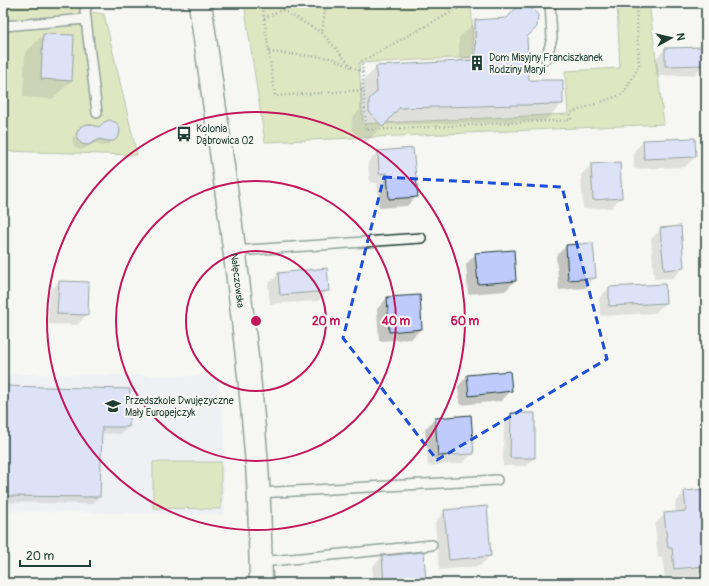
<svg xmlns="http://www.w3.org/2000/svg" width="709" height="586" font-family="Pangolin,sans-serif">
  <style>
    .built { fill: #e5e9f5 }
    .green { fill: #c2d387; stroke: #70885e }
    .shadow { fill: #0003 }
    .building { fill: #becbfc; stroke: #1f3d34 }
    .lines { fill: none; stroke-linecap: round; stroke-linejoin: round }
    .service-casing { stroke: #1f3d34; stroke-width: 12 }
    .secondary-casing { stroke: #1f3d34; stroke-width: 25 }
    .path { stroke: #1f3d34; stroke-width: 2.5; stroke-dasharray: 1 3; stroke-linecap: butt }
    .service { stroke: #f6f6f2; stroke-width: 9 }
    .secondary { stroke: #f6f6f2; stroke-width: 22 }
    .marked { fill: none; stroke: #1d4ed8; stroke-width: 3; stroke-dasharray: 8 5; stroke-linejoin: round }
    .ring { fill: none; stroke: #c2185b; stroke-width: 2 }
    .labels { text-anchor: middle; stroke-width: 4; stroke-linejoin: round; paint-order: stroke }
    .poi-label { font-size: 10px; fill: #1f3d34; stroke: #f6f6f2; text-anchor: start }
    .street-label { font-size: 10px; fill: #1f3d34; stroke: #f6f6f2 }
    .centre { fill: #c2185b; stroke: #f6f6f2; stroke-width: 2 }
    .ring-label { font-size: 12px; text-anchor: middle; font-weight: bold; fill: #c2185b; stroke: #f6f6f2; stroke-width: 4; stroke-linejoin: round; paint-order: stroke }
  </style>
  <rect width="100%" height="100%" fill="#f6f6f2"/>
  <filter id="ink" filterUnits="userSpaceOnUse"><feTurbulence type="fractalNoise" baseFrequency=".025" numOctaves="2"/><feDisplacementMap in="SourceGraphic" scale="8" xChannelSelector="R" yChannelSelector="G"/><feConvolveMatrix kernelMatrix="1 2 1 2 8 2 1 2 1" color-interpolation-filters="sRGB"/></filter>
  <g filter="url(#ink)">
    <polygon class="built" points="3,374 217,376 224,435 224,515 3,511"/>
    <g class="green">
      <polygon points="3,3 78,3 85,11 104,14 137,155 3,151"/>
      <polygon points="244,3 471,3 474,57 359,63 363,124 568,114 565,71 620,68 617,3 649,3 664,124 265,142"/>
      <polygon points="153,462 221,462 221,509 153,508"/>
    </g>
    <g class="shadow">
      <polygon points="476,21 526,37 528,81 562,104 545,121 383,125 365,144 352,130 352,118 360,110 360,84 377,67 459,62 459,38"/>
      <polygon points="43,35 71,81 52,99 23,97 25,53"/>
      <polygon points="665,49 704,64 694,75 656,76 655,59"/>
      <polygon points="82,127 99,128 118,135 108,145 102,146 95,143 82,150 79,150 74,146 72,138"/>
      <polygon points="644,141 695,157 685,167 634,169 634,151"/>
      <polygon points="378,152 417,196 407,206 379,208 377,183 370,183 368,162"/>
      <polygon points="591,165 621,197 611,208 583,209 581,175"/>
      <polygon points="661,229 683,268 673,278 654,279 651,239"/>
      <polygon points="566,246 595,277 585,288 559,290 556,256"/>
      <polygon points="3,253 4,253 3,279"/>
      <polygon points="476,254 515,281 505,291 468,294 466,264"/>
      <polygon points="279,274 328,290 318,301 270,304 268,284"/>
      <polygon points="59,282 87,314 77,325 48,324 49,292"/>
      <polygon points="664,285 665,303 655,313 600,316 599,298 609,288"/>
      <polygon points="387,298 421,329 411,339 379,341 377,309"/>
      <polygon points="468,376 511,391 501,401 460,405 458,386"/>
      <polygon points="3,387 128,427 121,434 101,433 99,497 92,504 3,502"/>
      <polygon points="512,414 534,458 526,466 503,466 504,422"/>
      <polygon points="435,419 473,453 463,463 428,466 425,429"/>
      <polygon points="706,490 706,567 698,576 665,578 662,557 658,558 655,524 665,514 676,513 675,503 685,492"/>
      <polygon points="445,511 490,556 480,566 439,570 435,522"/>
      <polygon points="382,557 425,583 374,583 372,567"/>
    </g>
    <g class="building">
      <polygon points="517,7 530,7 538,15 537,27 527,37 529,80 563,80 563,104 399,108 383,127 369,112 369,99 377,92 376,66 476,60 475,20 507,18"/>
      <polygon points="43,34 74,35 72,81 41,79"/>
      <polygon points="704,47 705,65 665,66 665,48"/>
      <polygon points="110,120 117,123 120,129 119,136 114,141 107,141 100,139 88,145 82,144 77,139 77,132 81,126 88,124 99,127 104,122"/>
      <polygon points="695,138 696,157 644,159 643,140"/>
      <polygon points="413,148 418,197 389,199 387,173 379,174 378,151"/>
      <polygon points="620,162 622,198 593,200 591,164"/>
      <polygon points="681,226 684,268 664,270 660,228"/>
      <polygon points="593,243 596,278 568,280 566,245"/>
      <polygon points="514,250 516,281 478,284 475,253"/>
      <polygon points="327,268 329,291 280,295 278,273"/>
      <polygon points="59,281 89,282 88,315 57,314"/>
      <polygon points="665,284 666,303 609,306 609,287"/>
      <polygon points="420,295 422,329 389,332 387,297"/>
      <polygon points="510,371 512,391 469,396 467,375"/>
      <polygon points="3,386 130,389 129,427 102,427 100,497 3,496"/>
      <polygon points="511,413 535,413 535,458 510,458"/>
      <polygon points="471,415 474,454 438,456 435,418"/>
      <polygon points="706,489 706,566 674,569 672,548 668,548 664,513 686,511 684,491"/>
      <polygon points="487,506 491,556 449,560 444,510"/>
      <polygon points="424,552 426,583 384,583 382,556"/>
    </g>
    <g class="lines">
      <defs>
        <g id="service">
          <polyline points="88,3 85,11 97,113"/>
          <polyline points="4,26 86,19"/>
          <polyline points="546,59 552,38 550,3"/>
          <polyline points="234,251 421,238"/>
          <polyline points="258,493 497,480"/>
          <polyline points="261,562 432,545"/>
        </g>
        <g id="secondary">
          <path id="s1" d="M200 3C221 153 244 302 256 453 260 496 260 540 261 583"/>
        </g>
      </defs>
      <use href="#service" class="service-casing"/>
      <use href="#secondary" class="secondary-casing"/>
      <g class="path">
        <polyline points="262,3 275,96 364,90"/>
        <polyline points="468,3 362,61 366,130 571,120 570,113 623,94 639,66 636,3"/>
        <polyline points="283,10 322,33 326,3"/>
        <polyline points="264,18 297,3"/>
        <polyline points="322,33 352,67"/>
        <polyline points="269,52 331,58 363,72"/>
      </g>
      <use href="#service" class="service"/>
      <use href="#secondary" class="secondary"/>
    </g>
  </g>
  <path d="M0 0H709V586H0ZM384 177 562 187 607 359 437 460 343 338Z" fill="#f6f6f2" fill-opacity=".55" fill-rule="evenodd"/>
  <path class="marked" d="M384 177 562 187 607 359 437 460 343 338Z"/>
  <g class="ring">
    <circle cx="256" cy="321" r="70"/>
    <circle cx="256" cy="321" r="140"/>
    <circle cx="256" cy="321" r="209"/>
  </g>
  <defs>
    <symbol id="building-bare" viewBox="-9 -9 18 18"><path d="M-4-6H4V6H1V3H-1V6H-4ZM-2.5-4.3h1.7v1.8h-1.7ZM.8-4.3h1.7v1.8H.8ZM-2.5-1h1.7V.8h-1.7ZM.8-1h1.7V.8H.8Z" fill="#1f3d34" stroke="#f6f6f2" stroke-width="2.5" paint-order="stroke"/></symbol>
    <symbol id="bus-bare" viewBox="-9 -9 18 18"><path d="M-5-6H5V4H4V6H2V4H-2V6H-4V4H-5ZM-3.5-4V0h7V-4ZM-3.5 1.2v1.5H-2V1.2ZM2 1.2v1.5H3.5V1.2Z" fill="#1f3d34" stroke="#f6f6f2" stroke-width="2.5" paint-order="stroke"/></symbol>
    <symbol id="school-bare" viewBox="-9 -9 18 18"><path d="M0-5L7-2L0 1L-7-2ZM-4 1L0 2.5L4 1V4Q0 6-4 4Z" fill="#1f3d34" stroke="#f6f6f2" stroke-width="2.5" paint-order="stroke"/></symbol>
  </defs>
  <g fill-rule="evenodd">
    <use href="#building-bare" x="466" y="52" width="22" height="22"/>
    <use href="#bus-bare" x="173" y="123" width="22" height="22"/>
    <use href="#school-bare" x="102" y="395" width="22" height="22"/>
  </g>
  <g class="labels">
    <g class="poi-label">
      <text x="489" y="61">Dom Misyjny Franciszkanek<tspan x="489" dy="12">Rodziny Maryi</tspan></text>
      <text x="196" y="132">Kolonia<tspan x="196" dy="12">Dąbrowica 02</tspan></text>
      <text x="125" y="404">Przedszkole Dwujęzyczne<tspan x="125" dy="12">Mały Europejczyk</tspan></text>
    </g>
    <g class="street-label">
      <text dy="4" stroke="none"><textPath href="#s1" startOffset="280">Nałęczowska</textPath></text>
    </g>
  </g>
  <circle cx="256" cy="321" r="6" class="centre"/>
  <g class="ring-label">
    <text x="326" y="325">20 m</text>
    <text x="396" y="325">40 m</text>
    <text x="465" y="325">60 m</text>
  </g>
  <rect width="709" height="586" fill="none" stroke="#f6f6f2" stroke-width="16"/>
  <rect x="8" y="8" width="693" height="570" fill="none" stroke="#1f3d34" stroke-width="1.5" filter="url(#ink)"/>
  <g transform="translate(671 38) rotate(82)" stroke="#f6f6f2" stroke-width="3" paint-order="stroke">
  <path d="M0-3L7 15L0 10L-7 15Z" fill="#1f3d34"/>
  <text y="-6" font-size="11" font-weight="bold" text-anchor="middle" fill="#1f3d34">N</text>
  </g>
  <path d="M20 560v6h70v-6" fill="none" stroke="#1f3d34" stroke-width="2"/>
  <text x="26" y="560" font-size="12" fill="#1f3d34" stroke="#f6f6f2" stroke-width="3" paint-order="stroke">20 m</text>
</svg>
